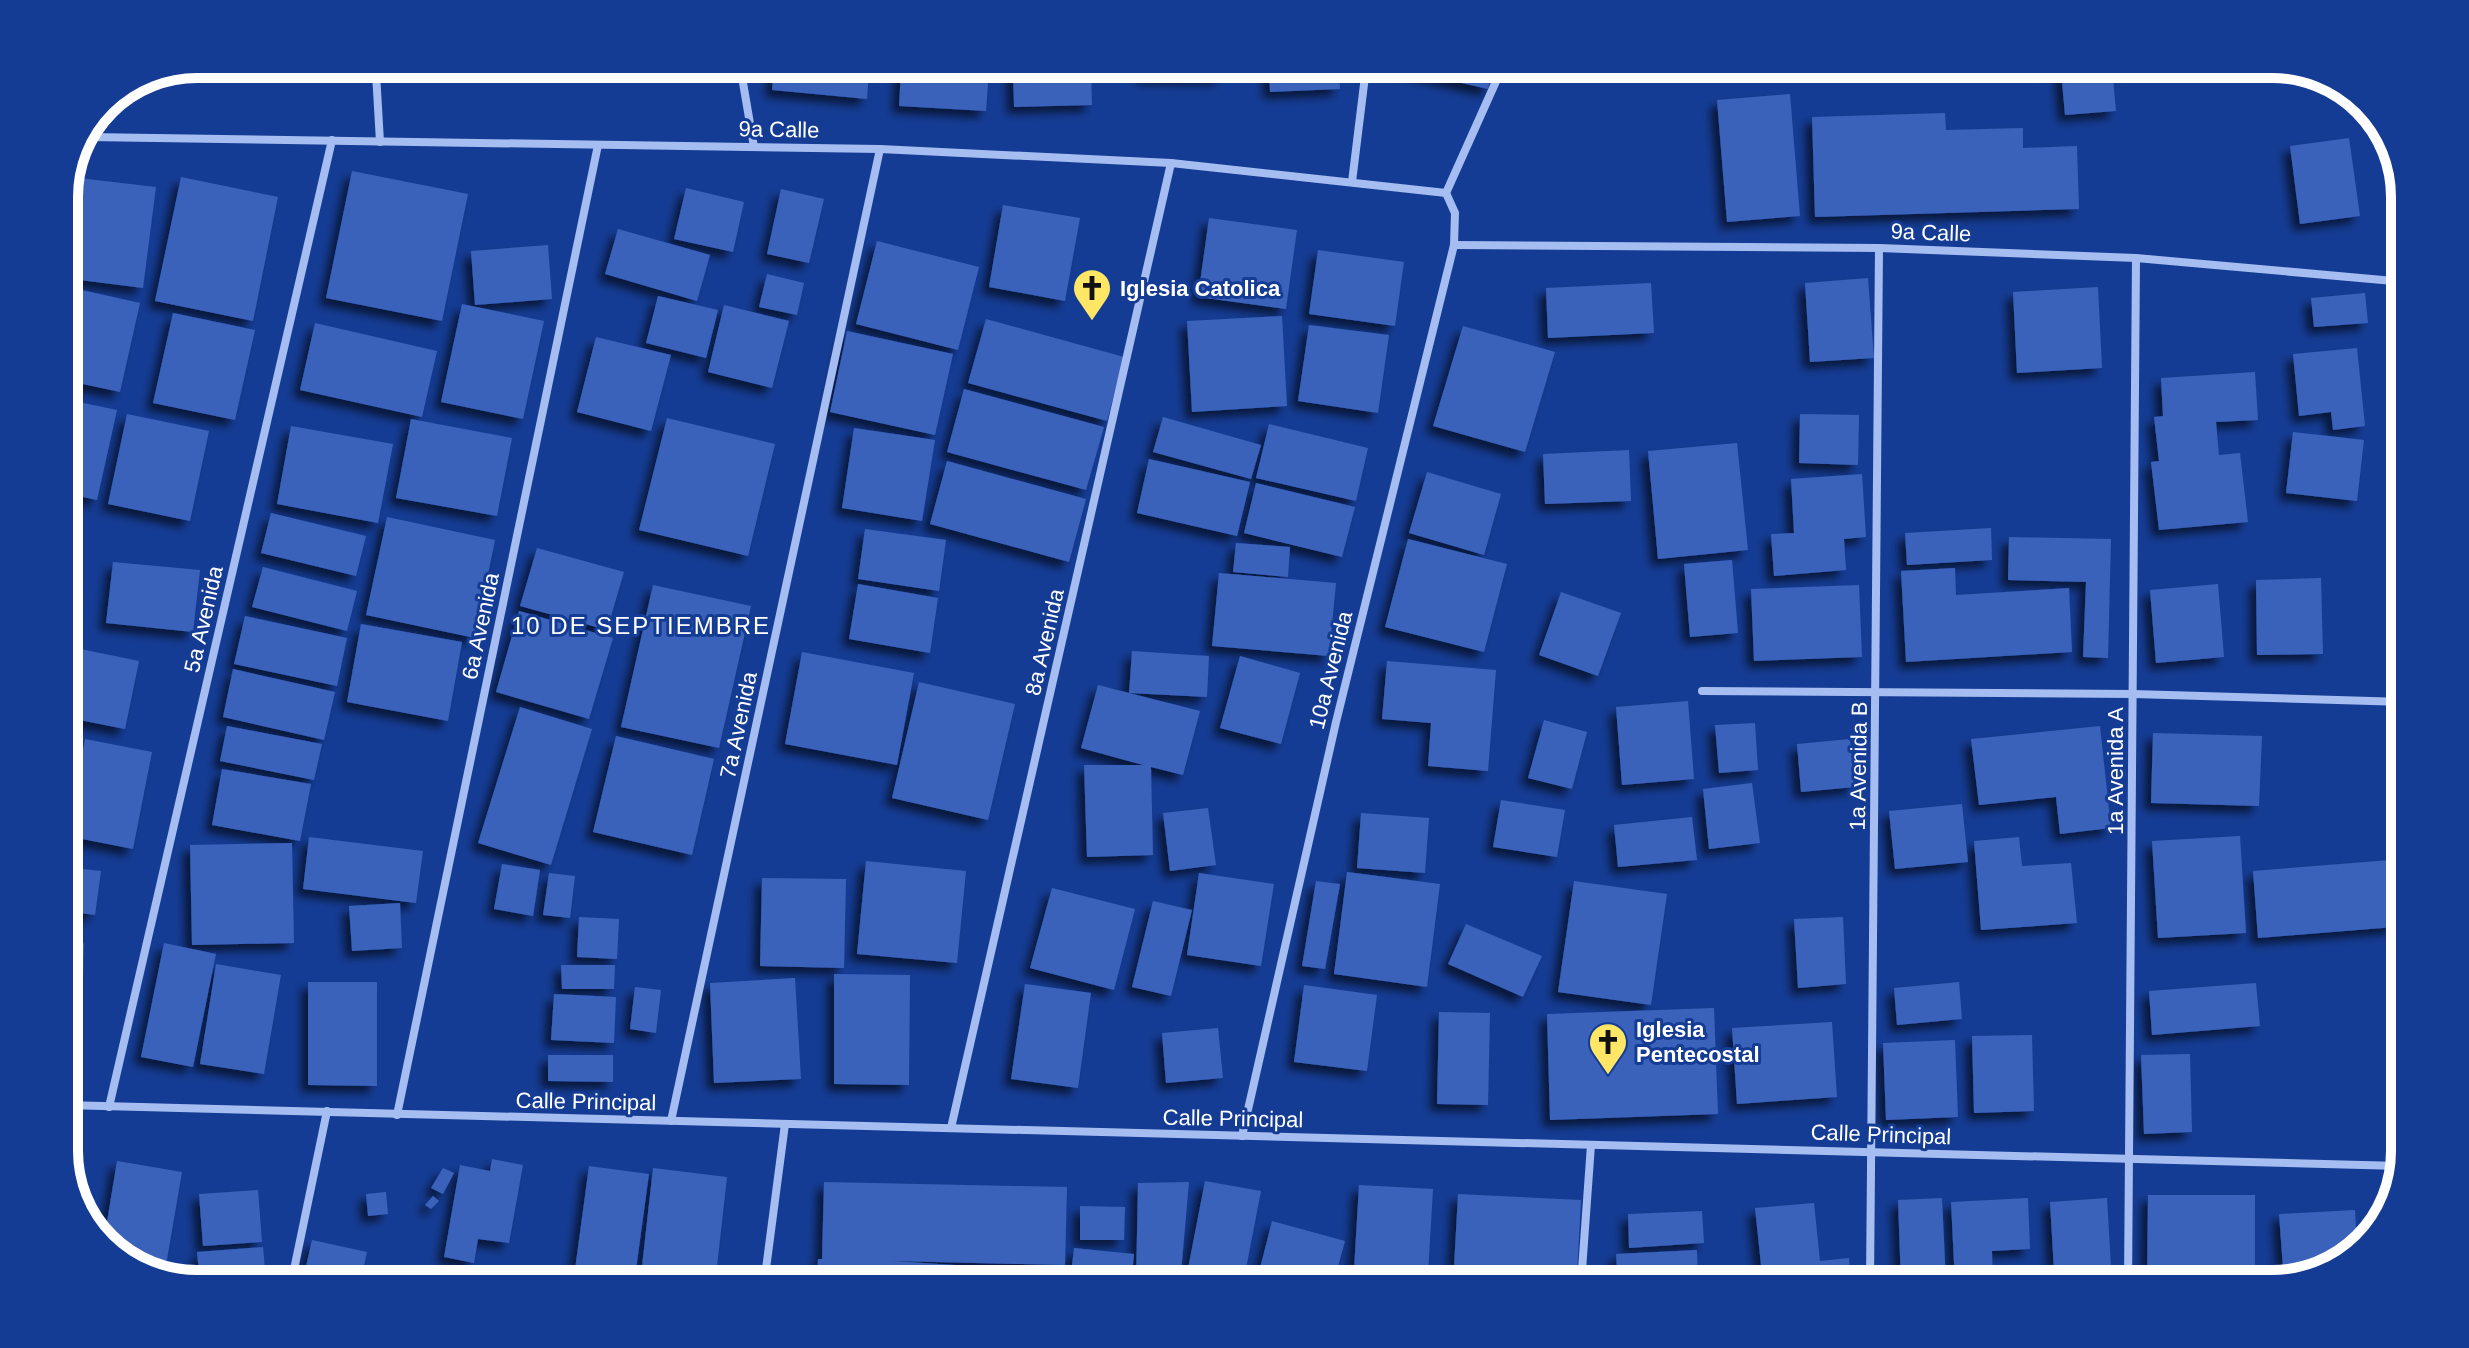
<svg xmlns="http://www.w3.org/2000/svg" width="2469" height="1348" font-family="Helvetica,sans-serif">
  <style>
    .building { fill: #3a62bb; filter: url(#shadow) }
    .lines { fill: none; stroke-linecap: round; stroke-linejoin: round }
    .minor { stroke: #a5bdf1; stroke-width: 8 }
    .labels { text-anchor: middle; stroke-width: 6; stroke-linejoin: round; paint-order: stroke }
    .street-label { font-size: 22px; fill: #fff; stroke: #153c94 }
    .poi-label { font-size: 22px; font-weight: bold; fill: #fff; stroke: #153c94; text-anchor: start }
    .neighbourhood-label { font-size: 24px; letter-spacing: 2px; fill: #fff; stroke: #153c94 }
    .rim { fill: none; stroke: #fff; stroke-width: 10 }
  </style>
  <defs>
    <filter id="shadow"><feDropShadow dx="-7" dy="7" stdDeviation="4" flood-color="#0009"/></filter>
  </defs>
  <rect width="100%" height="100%" fill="#153c94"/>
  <g class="building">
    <polygon points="1339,68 1340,89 1270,92 1269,69"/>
    <polygon points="1396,68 1493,68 1488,89"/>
    <polygon points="2112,68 2116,111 2065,115 2061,71"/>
    <polygon points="1143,69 1222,69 1222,78 1143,77"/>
    <polygon points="901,70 989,70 986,111 899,106"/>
    <polygon points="1013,70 1091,70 1092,105 1014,107"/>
    <polygon points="774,71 869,71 867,99 772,90"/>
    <polygon points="1790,94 1800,216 1727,222 1717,100"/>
    <polygon points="1945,113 1946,130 2023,128 2023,148 2077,146 2079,209 1815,217 1812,117"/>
    <polygon points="2349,138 2360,216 2300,224 2290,146"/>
    <polygon points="352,171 468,194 442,321 326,298"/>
    <polygon points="70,177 156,187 143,288 64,278 64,189"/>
    <polygon points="181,177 278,197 253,321 155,301"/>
    <polygon points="686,188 744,202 733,252 674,239"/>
    <polygon points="781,189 824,199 809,263 767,254"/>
    <polygon points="1003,205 1080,218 1065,301 989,287"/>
    <polygon points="1209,218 1297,230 1286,309 1198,297"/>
    <polygon points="618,229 710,255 697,301 605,274"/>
    <polygon points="877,241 979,267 958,350 856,324"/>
    <polygon points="548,245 552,299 475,305 471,251"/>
    <polygon points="1318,250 1404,262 1395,326 1309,314"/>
    <polygon points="767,274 804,283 797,315 759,307"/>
    <polygon points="1868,278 1874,358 1810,362 1805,283"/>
    <polygon points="1651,283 1654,333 1548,338 1546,288"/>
    <polygon points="64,286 140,303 120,392 64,380"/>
    <polygon points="2098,287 2102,368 2017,373 2013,292"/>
    <polygon points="2365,293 2368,323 2314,327 2311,298"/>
    <polygon points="658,296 718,310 706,358 646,343"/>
    <polygon points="462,304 544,321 523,419 441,402"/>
    <polygon points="724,305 789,321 772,388 708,372"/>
    <polygon points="173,313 255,330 235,420 153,403"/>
    <polygon points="1282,316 1287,406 1192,412 1187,321"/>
    <polygon points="986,319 1124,357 1107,421 968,383"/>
    <polygon points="315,323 437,351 422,417 300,390"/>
    <polygon points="1309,325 1389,335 1378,413 1298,401"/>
    <polygon points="1463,326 1555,352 1525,452 1433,426"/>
    <polygon points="847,331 953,354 935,435 830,412"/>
    <polygon points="596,337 671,355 651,431 577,412"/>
    <polygon points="2357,348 2365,426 2333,430 2331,412 2299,416 2293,354"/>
    <polygon points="2255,372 2258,420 2216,422 2219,455 2240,453 2248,522 2159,530 2151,462 2159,461 2154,417 2163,416 2161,378"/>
    <polygon points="964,389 1104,427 1086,490 947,452"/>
    <polygon points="64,399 117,410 97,500 64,493"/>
    <polygon points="127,414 209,431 190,521 108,504"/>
    <polygon points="1800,414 1859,415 1858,465 1799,463"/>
    <polygon points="1163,417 1261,445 1251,479 1153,452"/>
    <polygon points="667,418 775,444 748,556 639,530"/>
    <polygon points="411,419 512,438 497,516 396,498"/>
    <polygon points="1269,424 1368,448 1356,501 1256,478"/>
    <polygon points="291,426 393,444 378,523 277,504"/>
    <polygon points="854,428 935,440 922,521 842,508"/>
    <polygon points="2293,432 2364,440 2357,501 2286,493"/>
    <polygon points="1737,443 1748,550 1658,559 1648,451"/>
    <polygon points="1629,450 1631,501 1545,504 1543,454"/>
    <polygon points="1149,459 1250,482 1237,536 1137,513"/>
    <polygon points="947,461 1086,499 1069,562 930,524"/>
    <polygon points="1427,472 1501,494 1484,555 1409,533"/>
    <polygon points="1862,474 1866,537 1844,539 1846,570 1774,576 1771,534 1794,533 1791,479"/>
    <polygon points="1256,483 1355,507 1342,557 1244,533"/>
    <polygon points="271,513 366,536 356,576 261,553"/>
    <polygon points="387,517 495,540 475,638 366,615"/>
    <polygon points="1991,528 1992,560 1907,565 1905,533"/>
    <polygon points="865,529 946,540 939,591 858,579"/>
    <polygon points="2009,537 2111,539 2108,658 2083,657 2086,582 2008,580"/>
    <polygon points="1408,539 1507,564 1484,652 1385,627"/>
    <polygon points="1236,543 1290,547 1288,577 1233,572"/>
    <polygon points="537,548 624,572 607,630 520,606"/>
    <polygon points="1732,560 1738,633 1690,637 1684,564"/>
    <polygon points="113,562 200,570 193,632 106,623"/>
    <polygon points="263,567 357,591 347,631 252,607"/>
    <polygon points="1955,568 1956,595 2069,588 2072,652 1906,662 1901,571"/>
    <polygon points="1219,573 1336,583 1329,656 1212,646"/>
    <polygon points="2321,578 2323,654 2257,655 2256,580"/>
    <polygon points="858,584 938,598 930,653 849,639"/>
    <polygon points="2218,584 2224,657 2156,663 2150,590"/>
    <polygon points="653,585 751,606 719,748 621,727"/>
    <polygon points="1859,585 1862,657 1754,661 1751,589"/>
    <polygon points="1561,592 1621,613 1598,676 1539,655"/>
    <polygon points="519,611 613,638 589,719 496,692"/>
    <polygon points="245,616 347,638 337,686 234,664"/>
    <polygon points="361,624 462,642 448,721 347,702"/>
    <polygon points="71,647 139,661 125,729 64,717 64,677"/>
    <polygon points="1132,651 1209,656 1207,697 1129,693 1200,711 1183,775 1151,767 1153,855 1087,857 1084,765 1143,765 1081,748 1098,685 1129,693"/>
    <polygon points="802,652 914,673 897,765 785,744"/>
    <polygon points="1240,656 1300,673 1281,744 1220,728"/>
    <polygon points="1387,661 1496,670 1488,771 1428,766 1431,723 1382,719"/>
    <polygon points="233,669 335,692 324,740 223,717"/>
    <polygon points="919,682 1015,704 988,820 892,798"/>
    <polygon points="1688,701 1694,779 1622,785 1616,707"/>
    <polygon points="520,707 592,729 551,865 478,843"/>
    <polygon points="1544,720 1587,732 1572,789 1528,778"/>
    <polygon points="1755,723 1758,770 1719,773 1715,725"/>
    <polygon points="227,726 322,744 314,780 220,761"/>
    <polygon points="2100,726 2111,828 2060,834 2056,797 1979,805 1971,739"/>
    <polygon points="2153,733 2262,736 2259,806 2151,803"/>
    <polygon points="616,736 714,759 692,855 593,832"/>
    <polygon points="85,739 152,752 133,849 67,836"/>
    <polygon points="1850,739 1855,787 1801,792 1797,744"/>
    <polygon points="222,769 311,784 300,841 212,825"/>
    <polygon points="1752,783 1760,843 1709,849 1703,789"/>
    <polygon points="1501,800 1565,810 1557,857 1493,847"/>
    <polygon points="1962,804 1968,862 1895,869 1889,811"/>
    <polygon points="1208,808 1216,865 1170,871 1163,813"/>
    <polygon points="1361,813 1429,818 1425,873 1357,868"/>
    <polygon points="1692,817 1697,860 1618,867 1614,825"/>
    <polygon points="2240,836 2246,933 2158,938 2152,841"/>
    <polygon points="309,837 423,851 416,903 303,889"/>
    <polygon points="2019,837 2022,866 2071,863 2077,923 1981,930 1974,841"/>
    <polygon points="292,843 294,943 192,945 190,845"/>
    <polygon points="2390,860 2395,927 2258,938 2253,871"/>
    <polygon points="866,861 966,871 957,963 857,954"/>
    <polygon points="502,864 540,870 533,916 494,909"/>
    <polygon points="64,867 101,871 95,915 64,911"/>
    <polygon points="1347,872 1440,884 1427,987 1334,974"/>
    <polygon points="549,873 575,876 570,918 543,915"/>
    <polygon points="1199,873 1274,884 1261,966 1187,955"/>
    <polygon points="762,878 846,879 844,968 760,966"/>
    <polygon points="1316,881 1340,884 1325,969 1302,966"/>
    <polygon points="1574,881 1667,894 1651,1005 1558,992"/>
    <polygon points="1052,888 1135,909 1114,990 1030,968"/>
    <polygon points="1153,901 1192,910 1171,996 1132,987"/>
    <polygon points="400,903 402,948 352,951 349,906"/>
    <polygon points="579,917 619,919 617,959 577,957"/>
    <polygon points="1843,917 1846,984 1798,988 1794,919"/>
    <polygon points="1466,924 1542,956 1523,997 1448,964"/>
    <polygon points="64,943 84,943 81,1054 64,1054"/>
    <polygon points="164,943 216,954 193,1067 141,1057"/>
    <polygon points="216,964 281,975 264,1074 200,1064"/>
    <polygon points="561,965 615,965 614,989 562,989"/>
    <polygon points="834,974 910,975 909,1085 834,1084"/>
    <polygon points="795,978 801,1079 714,1083 710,983"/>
    <polygon points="308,982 377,982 377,1086 308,1085"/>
    <polygon points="1959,982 1962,1019 1897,1025 1894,988"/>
    <polygon points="2256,983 2260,1026 2152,1035 2149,991"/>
    <polygon points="1025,984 1091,993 1078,1088 1011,1079"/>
    <polygon points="1304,985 1377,995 1367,1071 1294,1062"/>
    <polygon points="635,987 661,990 656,1033 630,1029"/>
    <polygon points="554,994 616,997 614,1043 551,1040"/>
    <polygon points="1714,1008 1718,1114 1550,1120 1547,1014"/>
    <polygon points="1439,1012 1490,1013 1488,1105 1437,1104"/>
    <polygon points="1832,1022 1837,1097 1737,1104 1732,1028"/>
    <polygon points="1218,1028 1223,1078 1166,1083 1162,1033"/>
    <polygon points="2032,1035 2034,1111 1974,1113 1972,1036"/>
    <polygon points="1955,1040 1958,1117 1886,1120 1883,1043"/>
    <polygon points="2190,1054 2192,1132 2144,1134 2141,1055"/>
    <polygon points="548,1055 613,1055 613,1082 548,1081"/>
    <polygon points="492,1159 523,1165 509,1243 478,1239 474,1263 444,1257 460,1165 490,1171"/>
    <polygon points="117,1161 182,1172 165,1271 133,1266 104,1240"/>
    <polygon points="589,1166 649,1174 634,1284 573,1284"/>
    <polygon points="443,1168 454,1173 443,1194 431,1188"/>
    <polygon points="653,1168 727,1177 715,1284 640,1284"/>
    <polygon points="1205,1181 1261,1191 1243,1284 1185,1284"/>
    <polygon points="824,1182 1067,1187 1065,1265 892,1261 986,1267 985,1284 817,1284 818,1259 822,1259"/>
    <polygon points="1189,1182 1180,1284 1136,1284 1138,1183"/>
    <polygon points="1359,1185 1433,1189 1428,1274 1354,1270"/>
    <polygon points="258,1190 262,1242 203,1246 199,1194"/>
    <polygon points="386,1192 388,1214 368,1216 366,1194"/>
    <polygon points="1458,1194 1581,1200 1577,1274 1454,1267"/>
    <polygon points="2148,1195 2255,1195 2255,1284 2147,1284"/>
    <polygon points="433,1196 439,1201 431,1209 425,1205"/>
    <polygon points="1942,1198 1946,1284 1901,1284 1898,1200"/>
    <polygon points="2028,1198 2030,1249 1992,1251 1993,1284 1955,1284 1951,1202"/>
    <polygon points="2107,1198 2112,1284 2002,1284 2002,1274 2054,1271 2050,1202"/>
    <polygon points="1814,1203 1820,1261 1849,1258 1851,1284 1763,1284 1755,1208"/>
    <polygon points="1080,1206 1125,1207 1124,1240 1080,1240"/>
    <polygon points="2355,1210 2357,1249 2345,1262 2284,1281 2279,1214"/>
    <polygon points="1702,1211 1704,1243 1629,1248 1628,1214"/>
    <polygon points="1272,1221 1345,1241 1333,1284 1256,1284"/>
    <polygon points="312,1240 367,1252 360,1284 302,1284"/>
    <polygon points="263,1247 266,1280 200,1284 197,1252"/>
    <polygon points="1074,1248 1134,1254 1131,1284 1070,1284"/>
    <polygon points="1697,1250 1698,1284 1618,1284 1616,1254"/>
    <polygon points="480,1266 481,1284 431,1284 430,1269"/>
    <polygon points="989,1269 1054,1273 1053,1284 988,1284"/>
  </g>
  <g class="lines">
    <g class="minor">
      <polyline points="741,71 754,147"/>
      <polyline points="376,73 380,142"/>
      <polyline points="88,137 880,149 1171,163 1446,193 1455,213 1454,245 1336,722 1242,1136"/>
      <polyline points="1352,182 1366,68"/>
      <polyline points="1446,193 1502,68"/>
      <polyline points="1454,245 1879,248 2136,258 2405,282"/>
      <polyline points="1702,691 2133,694 2405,702"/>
      <polyline points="64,1105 2401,1166"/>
      <polyline points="109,1107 332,140"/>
      <polyline points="397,1115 598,145"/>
      <polyline points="671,1121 880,149"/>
      <polyline points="951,1128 1171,163"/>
      <polyline points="291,1284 327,1111"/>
      <polyline points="764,1284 785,1124"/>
      <polyline points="1581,1284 1591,1145"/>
      <polyline points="1870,1284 1879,248"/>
      <polyline points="2128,1284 2136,258"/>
    </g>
  </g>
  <defs>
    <symbol id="church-pin" viewBox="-11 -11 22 30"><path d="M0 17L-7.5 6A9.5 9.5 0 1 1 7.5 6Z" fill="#ffe765" stroke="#153c94"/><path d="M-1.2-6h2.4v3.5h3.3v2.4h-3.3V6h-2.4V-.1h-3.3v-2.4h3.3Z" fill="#111"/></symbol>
  </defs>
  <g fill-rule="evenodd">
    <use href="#church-pin" x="1070" y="266" width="44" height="60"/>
    <use href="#church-pin" x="1586" y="1020" width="44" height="60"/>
  </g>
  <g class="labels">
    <g class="street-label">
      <text transform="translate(779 129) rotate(1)" y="8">9a Calle</text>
      <text transform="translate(1931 232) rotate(2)" y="8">9a Calle</text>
      <text transform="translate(203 619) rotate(-77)" y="8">5a Avenida</text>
      <text transform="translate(480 626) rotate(-78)" y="8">6a Avenida</text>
      <text transform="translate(1044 642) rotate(-77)" y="8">8a Avenida</text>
      <text transform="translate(1330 670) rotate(-76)" y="8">10a Avenida</text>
      <text transform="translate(738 725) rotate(-78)" y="8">7a Avenida</text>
      <text transform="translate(1858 766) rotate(-89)" y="8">1a Avenida B</text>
      <text transform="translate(2115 771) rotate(-90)" y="8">1a Avenida A</text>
      <text transform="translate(586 1101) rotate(1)" y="8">Calle Principal</text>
      <text transform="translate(1233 1118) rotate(1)" y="8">Calle Principal</text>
      <text transform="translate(1881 1134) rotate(2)" y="8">Calle Principal</text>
    </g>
    <g class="poi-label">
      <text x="1120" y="296">Iglesia Catolica</text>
      <text x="1636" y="1037">Iglesia<tspan x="1636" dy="25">Pentecostal</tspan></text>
    </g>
    <g class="neighbourhood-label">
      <text x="641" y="634">10 DE SEPTIEMBRE</text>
    </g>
  </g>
  <path d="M0 0H2469V1348H0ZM197 78H2272A119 119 0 0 1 2391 197V1151A119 119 0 0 1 2272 1270H197A119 119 0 0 1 78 1151V197A119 119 0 0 1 197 78Z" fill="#153c94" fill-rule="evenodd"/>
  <path class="rim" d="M197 78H2272A119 119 0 0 1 2391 197V1151A119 119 0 0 1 2272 1270H197A119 119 0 0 1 78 1151V197A119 119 0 0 1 197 78Z"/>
</svg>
